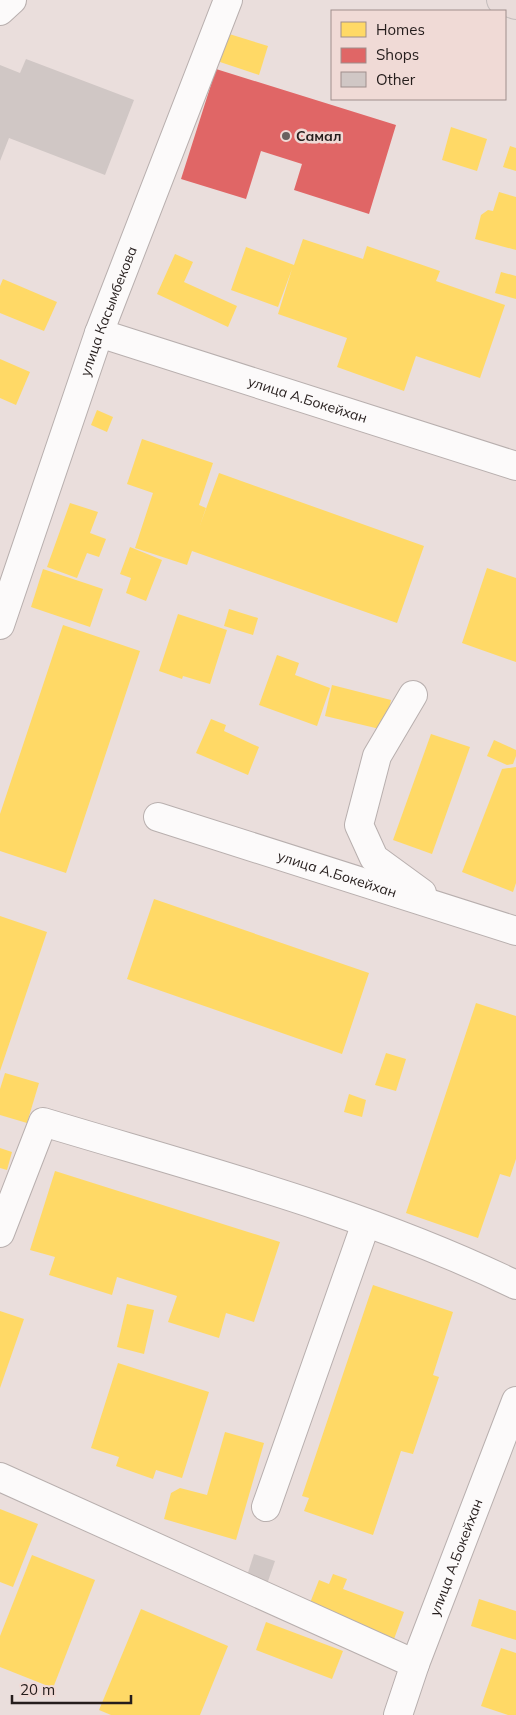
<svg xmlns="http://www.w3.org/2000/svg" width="516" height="1715" font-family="Mulish,sans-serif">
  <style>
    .homes { fill: #ffd966 }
    .shops { fill: #e06666 }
    .building { fill: #d0c7c5 }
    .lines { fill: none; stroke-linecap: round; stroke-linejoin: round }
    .minor-casing { stroke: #b8afae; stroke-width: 30 }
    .highway-casing { stroke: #c4bdbc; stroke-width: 30 }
    .minor { stroke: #fcfafa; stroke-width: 28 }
    .highway { stroke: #e9dcda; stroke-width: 28 }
    .poi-dot { fill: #6a615f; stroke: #f0dad6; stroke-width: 2 }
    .labels { text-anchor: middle; stroke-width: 5; stroke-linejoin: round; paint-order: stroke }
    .poi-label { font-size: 14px; font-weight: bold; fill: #251d1c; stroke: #f0dad6; text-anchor: start }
    .street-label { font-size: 14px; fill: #251d1c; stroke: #f0dad6 }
  </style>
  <rect width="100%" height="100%" fill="#eadedc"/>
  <g class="homes">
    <polygon points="226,33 268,46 259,75 217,61"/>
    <polygon points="451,127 487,139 477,171 442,160"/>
    <polygon points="510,146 516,148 516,171 503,167"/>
    <polygon points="499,192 516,197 516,250 475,239 481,215 488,210 493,211"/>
    <polygon points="303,239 363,259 367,246 440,271 436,281 505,305 480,378 416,356 404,391 337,367 347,338 278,314 292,269 278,307 231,290 246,247 294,265"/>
    <polygon points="175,254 193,262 184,282 237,306 228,327 157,294"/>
    <polygon points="501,272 516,276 516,299 495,293"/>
    <polygon points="3,279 57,302 44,331 0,313 0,286"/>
    <polygon points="0,359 30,372 16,405 0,398"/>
    <polygon points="97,410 113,417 107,432 91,425"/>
    <polygon points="142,439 213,463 199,505 206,508 199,528 219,473 424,546 397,623 192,551 187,565 135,548 153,493 127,484"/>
    <polygon points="70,503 98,512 90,533 106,539 99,557 87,553 77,578 47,567"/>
    <polygon points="130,547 162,560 146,601 126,593 131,578 120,574"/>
    <polygon points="487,568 516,578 516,662 462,643"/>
    <polygon points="43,569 103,589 90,627 31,607"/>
    <polygon points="229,609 258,618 253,635 224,626"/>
    <polygon points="178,614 227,630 210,684 183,676 182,679 159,671"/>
    <polygon points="63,625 140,651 66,873 0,851 0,814"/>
    <polygon points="277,655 299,663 295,675 330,688 317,726 259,705"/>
    <polygon points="332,685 391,700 384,730 325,716"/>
    <polygon points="211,719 226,725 224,731 259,747 248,775 196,753"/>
    <polygon points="431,734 470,747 432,854 393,840"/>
    <polygon points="494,740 516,750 516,756 513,764 507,765 487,756"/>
    <polygon points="516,767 516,883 513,892 462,872 502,769"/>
    <polygon points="154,899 369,973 342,1054 127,979"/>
    <polygon points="0,916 47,932 0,1071"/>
    <polygon points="476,1003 516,1016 516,1159 510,1177 500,1174 478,1238 406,1213"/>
    <polygon points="386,1053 406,1059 396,1091 375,1085"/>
    <polygon points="5,1073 39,1083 27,1123 0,1115 0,1089"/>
    <polygon points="349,1094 366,1100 362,1117 344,1112"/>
    <polygon points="0,1148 12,1152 7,1170 0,1168"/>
    <polygon points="55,1171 280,1242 254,1322 226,1313 219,1338 168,1322 177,1296 117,1277 112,1295 49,1275 55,1257 30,1250"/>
    <polygon points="373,1285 453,1312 433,1375 439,1377 413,1454 401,1451 373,1535 304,1511 309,1498 302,1496"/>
    <polygon points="127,1304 154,1310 144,1354 117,1347"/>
    <polygon points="0,1311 24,1319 0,1388"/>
    <polygon points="118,1363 209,1392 182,1478 156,1470 153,1479 116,1466 119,1457 91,1448"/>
    <polygon points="225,1432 264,1443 236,1540 164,1519 171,1493 180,1488 207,1495"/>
    <polygon points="0,1509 38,1524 13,1587 0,1582"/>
    <polygon points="32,1555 95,1580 53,1688 0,1667 0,1636"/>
    <polygon points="333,1574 347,1579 343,1589 404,1612 394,1639 308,1608 319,1580 329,1584"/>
    <polygon points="479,1599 516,1611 516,1640 471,1626"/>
    <polygon points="141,1609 228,1646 200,1715 111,1715 99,1710"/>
    <polygon points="266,1622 343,1651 332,1679 256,1650"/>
    <polygon points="501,1648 516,1653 516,1715 508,1715 481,1706"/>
  </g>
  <polygon class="shops" points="216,69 396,125 369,214 294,190 302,164 261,151 246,199 181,179"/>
  <g class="building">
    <polygon points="26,59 134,100 105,175 9,138 0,161 0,65 20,73"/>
    <polygon points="254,1554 275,1561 265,1590 245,1582"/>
  </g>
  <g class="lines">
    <defs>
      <g id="minor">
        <polyline points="0,11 12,0"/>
        <path id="s1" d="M99 333 516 466"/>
        <path id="s2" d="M0 625 99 333 228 0"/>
        <polyline points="413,695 377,756 359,825 374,858 422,893"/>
        <path id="s3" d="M158 817 516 931"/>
        <path d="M0 1233 43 1122C202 1170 366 1212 516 1285"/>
        <polyline points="0,1477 415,1664"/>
        <polyline points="266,1507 366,1223"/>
        <path id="s4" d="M398 1715 415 1664 516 1401"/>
      </g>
      <polyline id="highway" points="501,0 516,5"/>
    </defs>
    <use href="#minor" class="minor-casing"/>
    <use href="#highway" class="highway-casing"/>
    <use href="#minor" class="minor"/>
    <use href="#highway" class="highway"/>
  </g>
  <circle class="poi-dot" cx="286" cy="136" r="5"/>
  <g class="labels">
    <g class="poi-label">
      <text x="296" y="141">Самал</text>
    </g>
    <g class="street-label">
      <text dy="5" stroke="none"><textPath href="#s2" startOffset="332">улица Касымбекова</textPath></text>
      <text dy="5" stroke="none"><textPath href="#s1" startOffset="219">улица А.Бокейхан</textPath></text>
      <text dy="5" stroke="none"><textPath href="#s3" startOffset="188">улица А.Бокейхан</textPath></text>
      <text dy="5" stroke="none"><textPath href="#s4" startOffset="168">улица А.Бокейхан</textPath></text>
    </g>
  </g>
  <rect x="331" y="10" width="175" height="90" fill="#f0dad6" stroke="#9f8e8c"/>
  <rect x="341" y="22" width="25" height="15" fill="#ffd966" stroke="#9f8e8c"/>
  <text x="376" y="35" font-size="15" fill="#251d1c">Homes</text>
  <rect x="341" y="48" width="25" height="15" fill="#e06666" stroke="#9f8e8c"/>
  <text x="376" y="60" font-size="15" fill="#251d1c">Shops</text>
  <rect x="341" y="72" width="25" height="15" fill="#d0c7c5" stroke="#9f8e8c"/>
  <text x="376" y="85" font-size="15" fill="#251d1c">Other</text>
  <path d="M12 1695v8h119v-8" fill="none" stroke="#251d1c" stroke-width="2.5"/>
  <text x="20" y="1695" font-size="15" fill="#251d1c" stroke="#f0dad6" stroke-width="4" paint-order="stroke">20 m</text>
</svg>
